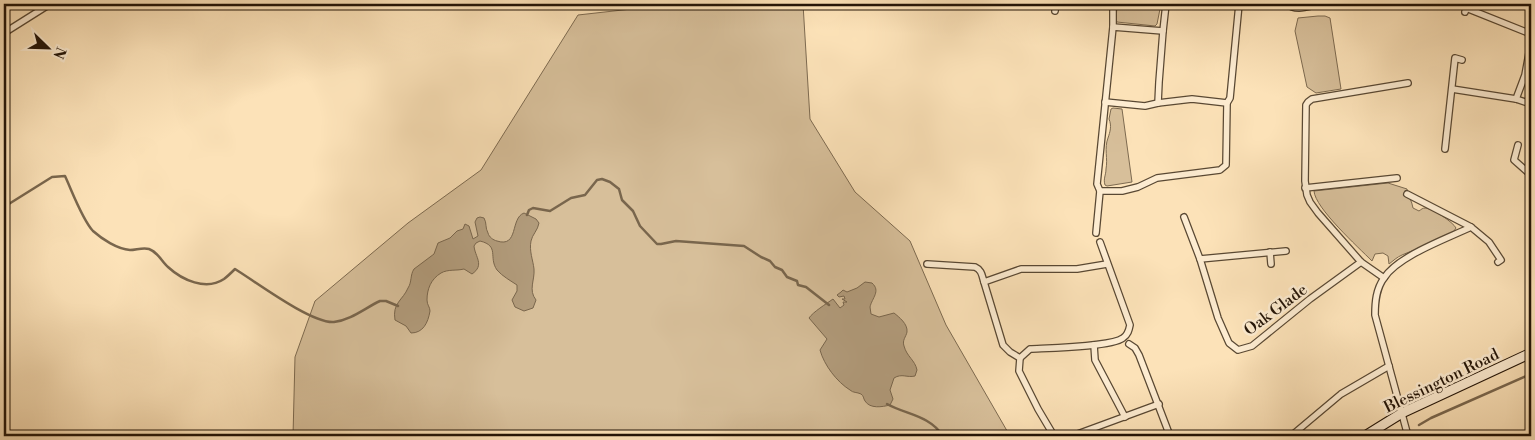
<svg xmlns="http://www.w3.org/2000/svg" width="1535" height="440" font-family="'Libre Bodoni',serif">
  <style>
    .green { fill: #d7bf9a; stroke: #7d6a50 }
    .water { fill: #b29c7c; stroke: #79664d }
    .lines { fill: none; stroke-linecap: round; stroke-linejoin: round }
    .stream { stroke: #79664d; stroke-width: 2.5 }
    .minor-casing { stroke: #594833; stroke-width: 8 }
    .secondary-casing { stroke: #231407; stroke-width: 11 }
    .minor { stroke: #fdecd1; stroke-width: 5.5 }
    .secondary { stroke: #fdecd1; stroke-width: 9 }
    .labels { text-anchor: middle; stroke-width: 5; stroke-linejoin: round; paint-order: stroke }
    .street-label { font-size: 16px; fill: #231407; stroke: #fdecd1 }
  </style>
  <rect width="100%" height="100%" fill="#fce2b8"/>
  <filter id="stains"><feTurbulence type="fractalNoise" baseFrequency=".004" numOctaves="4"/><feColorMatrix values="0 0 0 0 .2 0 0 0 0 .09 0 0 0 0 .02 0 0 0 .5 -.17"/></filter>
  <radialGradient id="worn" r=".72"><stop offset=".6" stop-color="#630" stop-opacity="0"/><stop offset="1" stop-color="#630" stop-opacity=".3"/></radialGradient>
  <g class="green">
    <polygon points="676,4 803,4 810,119 855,192 910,241 946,325 1010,436 293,436 295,357 315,301 408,223 481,170 578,15"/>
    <polygon points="1120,4 1161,4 1157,24 1155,26 1117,22 1116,20 1117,6"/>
    <polygon points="1318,16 1325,16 1330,18 1341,89 1316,93 1307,87 1295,31 1298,18"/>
    <path d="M1113 108 1122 109 1132 182 1107 186 1105 185C1103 179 1106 175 1106 169 1108 159 1104 148 1108 138 1110 132 1112 126 1109 119L1111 109Z"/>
    <path d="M1388 183 1407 189C1408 196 1412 201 1413 208L1419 211C1422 209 1422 208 1426 208 1433 209 1453 222 1456 228 1448 242 1417 248 1402 255 1397 257 1393 261 1389 264L1388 256 1383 253 1375 254 1372 261C1358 247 1315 208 1314 191Z"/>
  </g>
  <g class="water">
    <path d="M524 213 536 219 539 223C538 230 532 235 531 241 529 251 533 260 534 269 535 280 528 290 536 300L533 308 524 311 515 307 512 300 517 291V285C511 281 502 276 497 270 488 257 500 246 480 241L476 243 474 246C475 257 485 265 472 274L464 269C456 271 448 269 441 273 431 279 427 289 427 300 427 305 430 307 430 311 428 323 423 333 411 333L406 326 395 320C392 303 403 300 408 288 412 282 410 275 414 269L434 254 438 243 450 238 457 231 463 229 465 224 469 226 473 239 478 236 475 222 477 218 480 217 484 218C487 223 485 228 488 233 489 237 493 240 497 241 519 248 510 218 524 213Z"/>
    <path d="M865 282 872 283C881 291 872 298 870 307L871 314 879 317 894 313C899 317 908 324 907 332 906 337 902 340 904 346 907 357 915 360 917 370L915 376C907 378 902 373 894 378L890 390 893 399 890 405C882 407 870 409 865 401 863 398 864 396 861 394 857 392 853 393 850 390 837 382 824 365 820 350L827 339 809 318C813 312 826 304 833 299L840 308 844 305 843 302H847L842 299H845L844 296 839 297 837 295 841 292 843 290 847 292 857 288Z"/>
  </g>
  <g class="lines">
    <g class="stream">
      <path d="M4 207 52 177 65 176C72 191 82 219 93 231 102 239 117 249 130 250 136 250 143 247 149 249 158 252 162 262 168 267 182 280 206 291 224 279 228 276 232 272 235 269 256 282 312 324 334 322 351 320 365 308 380 301H386L398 306"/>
      <polyline points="527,215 529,210 533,208 550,211 571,198 585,195 597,180 602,179 610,182 619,189 622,200 633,211 640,226 657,244 661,244 676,241 744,246 761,257 770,261 775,267 782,270 787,277 797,281 798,285 806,287 829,305"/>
      <path d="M887 404C907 415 929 415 943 436"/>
      <polyline points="1419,425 1431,418 1531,374"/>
    </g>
    <defs>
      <g id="minor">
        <polyline points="1113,4 1113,27"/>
        <polyline points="1166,4 1163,31 1113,27 1097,184 1100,191 1122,191 1138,187 1157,178 1220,170 1226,165 1227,103 1230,98 1239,4"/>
        <path d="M1287 4C1296 12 1309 6 1320 4"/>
        <polyline points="1055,11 1056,4"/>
        <polyline points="1465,12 1466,8 1531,34"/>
        <polyline points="4,33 50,4"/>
        <polyline points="1452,89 1516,99 1531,104"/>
        <polyline points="1516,99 1525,75 1531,42"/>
        <polyline points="1105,102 1145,106 1158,103 1159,82 1163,31"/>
        <polyline points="1158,103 1192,99 1227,103"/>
        <polyline points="1518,145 1514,160 1531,175"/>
        <polyline points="1445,149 1455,58 1462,60"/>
        <polyline points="1305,188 1397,178"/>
        <polyline points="1407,194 1471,227"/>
        <polyline points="1184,217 1200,259 1218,318 1229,343 1238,350 1252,346 1310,299 1361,262"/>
        <polyline points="1096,233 1100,191"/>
        <polyline points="1270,252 1271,264"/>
        <polyline points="1200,259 1286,251"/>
        <path d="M927 264 975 267C982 270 982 276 984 282L1021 269H1077L1107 264"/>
        <polyline points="1384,278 1361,262 1318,213 1310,202 1307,195 1305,181 1306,105 1308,102 1312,99 1408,83"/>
        <polyline points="984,282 1003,345 1010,352 1020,358 1019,371 1038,409 1054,436"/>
        <polyline points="1129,344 1135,348 1139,355 1170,436"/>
        <polyline points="1094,345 1095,360 1125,417"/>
        <path d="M1020 358 1030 349C1047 348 1111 347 1123 338 1128 335 1129 330 1130 325L1100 242"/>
        <polyline points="1072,436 1159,404"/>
        <polyline points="1291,436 1341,394 1389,366"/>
        <path d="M1408 436 1375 315C1375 302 1376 289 1384 278 1398 256 1446 239 1471 227L1489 242 1501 260 1498 262"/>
      </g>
      <polyline id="secondary" points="1365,436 1402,413 1531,353"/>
    </defs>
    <use href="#minor" class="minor-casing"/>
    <use href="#secondary" class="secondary-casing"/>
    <use href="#minor" class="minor"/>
    <use href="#secondary" class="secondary"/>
  </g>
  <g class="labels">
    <g class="street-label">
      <text transform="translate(1275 309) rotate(-37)" y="6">Oak Glade</text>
      <text transform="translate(1441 380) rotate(-26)" y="6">Blessington Road</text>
    </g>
  </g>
  <rect width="1535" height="440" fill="none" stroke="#fce2b8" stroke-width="20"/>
  <rect x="5" y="5" width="1525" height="430" fill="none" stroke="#231407" stroke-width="2.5"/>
  <rect x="10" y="10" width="1515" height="420" fill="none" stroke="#231407"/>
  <g transform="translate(48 48) rotate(113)" stroke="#fdecd1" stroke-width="4" paint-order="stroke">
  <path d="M0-4L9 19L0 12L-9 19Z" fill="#231407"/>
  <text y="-8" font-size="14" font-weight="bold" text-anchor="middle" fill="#231407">N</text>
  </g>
  <rect width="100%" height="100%" filter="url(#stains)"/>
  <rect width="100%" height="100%" fill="url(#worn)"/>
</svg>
